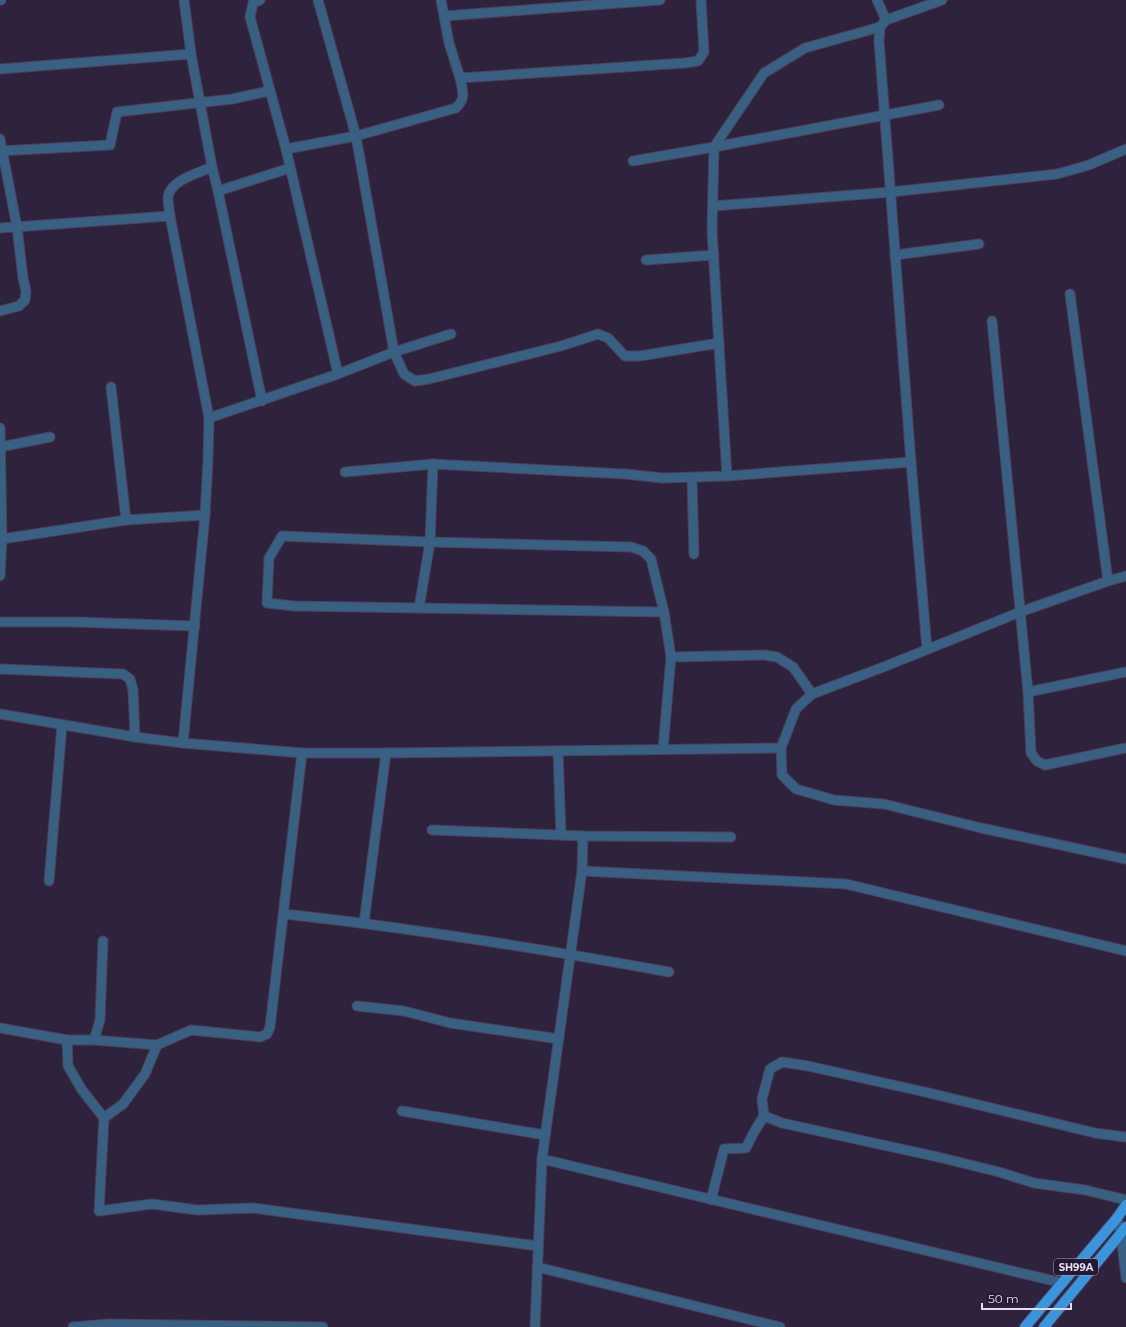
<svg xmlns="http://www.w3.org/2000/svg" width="1126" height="1327" font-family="Montserrat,sans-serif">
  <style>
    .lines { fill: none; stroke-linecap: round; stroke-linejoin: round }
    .minor-casing { stroke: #4c4059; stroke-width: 11 }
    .primary-casing { stroke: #4c4059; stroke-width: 12 }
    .minor { stroke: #376083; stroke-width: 9 }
    .primary { stroke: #3995dc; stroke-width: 10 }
    .labels { text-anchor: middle; stroke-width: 3; stroke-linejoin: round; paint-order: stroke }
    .shield { fill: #251832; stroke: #aba2b6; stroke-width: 1 }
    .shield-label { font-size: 10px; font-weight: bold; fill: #e5ddef }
  </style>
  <rect width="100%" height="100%" fill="#2f223c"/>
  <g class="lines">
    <defs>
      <g id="minor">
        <polyline points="0,0 1,0"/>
        <polyline points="184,0 191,54 212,167 218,191 262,401"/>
        <polyline points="260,0 253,3 250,17 286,149 338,374"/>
        <polyline points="318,0 356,136 394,352 404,374 415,381 429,379 561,346 598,334 608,338 625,356 640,356 719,343"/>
        <polyline points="441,0 449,43 460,78"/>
        <polyline points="877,0 886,20"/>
        <polyline points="444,16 660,0"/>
        <polyline points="0,69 191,54"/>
        <polyline points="0,139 17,227 23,278 26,291 25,300 19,306 0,311"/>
        <polyline points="714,147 939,105"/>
        <polyline points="714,147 764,73 805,48 880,27"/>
        <path d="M286 149 356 136 456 108C466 98 463 92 460 78L685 63 698 61 704 52 701 0"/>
        <polyline points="0,151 110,145 117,112 232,99 269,91"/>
        <polyline points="633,161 714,147 712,231 727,476"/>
        <polyline points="218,191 290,168"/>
        <polyline points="713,206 891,192 1057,174 1089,165 1126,149"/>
        <polyline points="0,228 170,216"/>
        <polyline points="895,255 979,244"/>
        <polyline points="646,260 714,255"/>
        <polyline points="1070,294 1108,581"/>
        <polyline points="992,321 1028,692 1031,753 1037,761 1045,765 1126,748"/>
        <polyline points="111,387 126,520"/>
        <polyline points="209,418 338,374 394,352 451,334"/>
        <polyline points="0,428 2,539 0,576"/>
        <polyline points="0,447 50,437"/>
        <polyline points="345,472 433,464 625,474 663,478 727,476 911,462"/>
        <polyline points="692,478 694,554"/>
        <polyline points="2,539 126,520 205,515"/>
        <polyline points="1126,576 1108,581 1020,612 886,666 812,694 796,709 781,748 782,775 796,789 834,800 884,804 981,828 1126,859"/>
        <polyline points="419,608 430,542 433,464"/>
        <polyline points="664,612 651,559 643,551 631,547 430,542 282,536 269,558 267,603 294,606 664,612 671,657 764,655 777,657 793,667 812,694"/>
        <polyline points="0,622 75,622 195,626"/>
        <polyline points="927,649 911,462 879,41 880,27 886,20 942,0"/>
        <polyline points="0,669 123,674 130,679 133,690 135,737"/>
        <polyline points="1028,692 1126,672"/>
        <polyline points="0,714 135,737 183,743 302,753 386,753 781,748"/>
        <path d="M183 743 205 515 208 460 209 418 170 216C169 210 168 203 168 197 170 180 199 173 212 167"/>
        <polyline points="663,749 671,657"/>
        <polyline points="558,751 561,835"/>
        <polyline points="432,830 583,836 731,837"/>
        <polyline points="582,871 846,884 1126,951"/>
        <polyline points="49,881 62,725"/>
        <path d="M284 914C413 928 542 949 669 972"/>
        <polyline points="364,923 386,753"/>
        <polyline points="357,1006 404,1011 450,1023 559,1039"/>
        <polyline points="0,1028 67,1040 94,1040 100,1020 103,941"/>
        <polyline points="67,1040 68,1066 82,1090 104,1118 99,1211 152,1204 197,1210 253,1208 538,1246"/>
        <polyline points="94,1040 157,1045 191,1030 260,1037 267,1034 270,1027 302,753"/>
        <polyline points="402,1111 545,1135"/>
        <polyline points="104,1118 123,1104 145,1074 157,1045"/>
        <polyline points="1126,1137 1095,1133 925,1092 808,1066 782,1062 770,1069 762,1099 764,1116 782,1123 938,1157 999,1172 1034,1183 1085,1190 1126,1200"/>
        <polyline points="542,1159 1063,1283"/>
        <polyline points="711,1200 724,1149 746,1148 754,1132 764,1116"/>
        <polyline points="1117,1218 1121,1234 1126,1278"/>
        <polyline points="537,1267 780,1327"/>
        <polyline points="73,1327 109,1324 323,1327"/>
        <polyline points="535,1327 542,1159 582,871 583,836"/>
      </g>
      <g id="primary">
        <polyline points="1025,1327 1117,1218 1126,1205"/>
        <polyline points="1044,1327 1126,1227"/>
      </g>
    </defs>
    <use href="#minor" class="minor-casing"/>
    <use href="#primary" class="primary-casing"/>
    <use href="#minor" class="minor"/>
    <use href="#primary" class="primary"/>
  </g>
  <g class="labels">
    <rect class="shield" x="1054" y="1259" width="44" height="16" rx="3"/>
    <g class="shield-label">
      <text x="1076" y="1271">SH99A</text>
    </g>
  </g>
  <path d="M982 1303v6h89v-6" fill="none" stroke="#e5ddef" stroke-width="2"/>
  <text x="988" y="1303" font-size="12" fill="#e5ddef" stroke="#251832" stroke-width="3" paint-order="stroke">50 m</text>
</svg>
